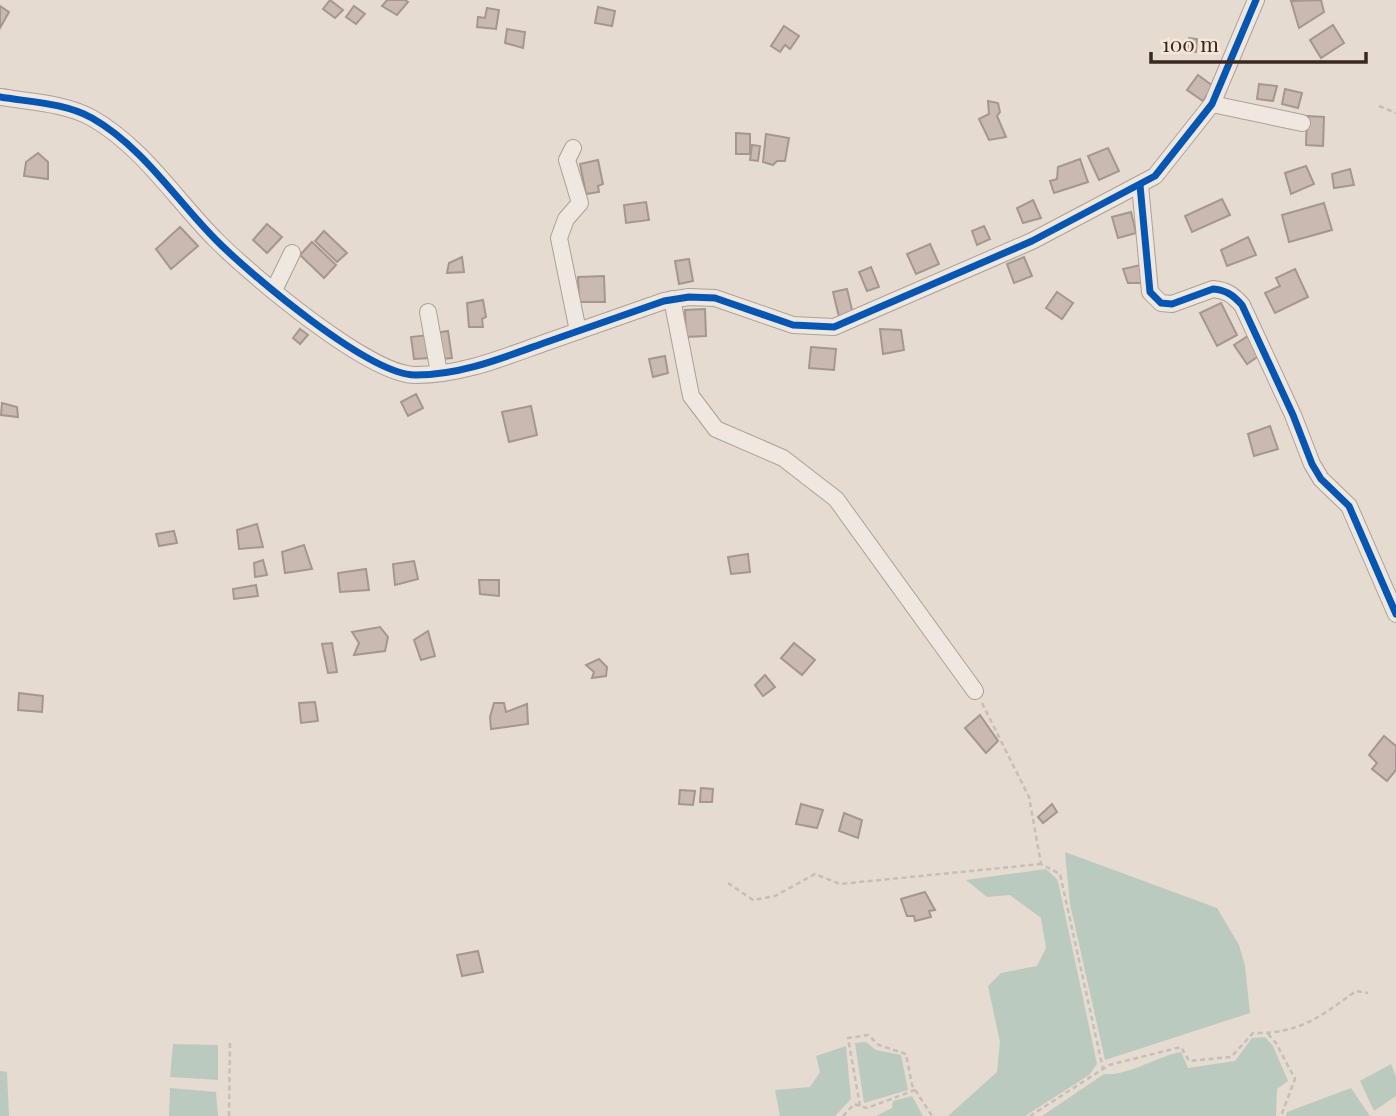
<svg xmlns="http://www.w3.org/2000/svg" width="1396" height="1116" font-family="'Playfair Display',serif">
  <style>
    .water { fill: #bbcabe }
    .building { fill: #c9b9b1; stroke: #a5978f; stroke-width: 2 }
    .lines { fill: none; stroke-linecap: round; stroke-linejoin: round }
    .minor-casing { stroke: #aba198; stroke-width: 18 }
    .path { stroke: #c6bfb8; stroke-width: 2.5; stroke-dasharray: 5 3.5; stroke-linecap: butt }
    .minor { stroke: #eee8e1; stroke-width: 16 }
    .cycleway-casing { stroke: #f5e7d7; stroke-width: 11 }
    .cycleway { stroke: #0057b8; stroke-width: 7 }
  </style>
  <rect width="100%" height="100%" fill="#e5dbd0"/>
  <g class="water">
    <polygon points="1065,852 1217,908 1239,945 1245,966 1250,1013 1105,1060 1070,904"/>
    <polygon points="1046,869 1057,879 1059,886 1097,1064 1089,1075 1025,1116 948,1116 997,1072 1000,1042 988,986 1001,973 1037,966 1046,948 1041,918 1010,895 987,897 966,880"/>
    <path d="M1265 1037 1273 1046 1288 1081 1277 1089 1276 1116H1042L1104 1074C1129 1076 1155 1057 1181 1052L1188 1068 1235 1061 1252 1038Z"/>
    <polygon points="866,1042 876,1050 901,1055 908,1090 864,1103 855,1043"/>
    <polygon points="173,1044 218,1045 218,1080 170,1077"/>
    <polygon points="846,1046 851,1099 835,1116 780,1116 775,1090 810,1087 820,1072 816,1056"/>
    <polygon points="1391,1064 1396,1077 1396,1096 1374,1111 1360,1081"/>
    <polygon points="0,1071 7,1072 9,1116 0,1116"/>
    <polygon points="170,1088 216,1092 218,1116 169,1116"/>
    <polygon points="1351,1088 1370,1116 1286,1116 1287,1112"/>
    <polygon points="912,1096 923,1116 876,1116 892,1108 893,1101"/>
  </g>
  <g class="building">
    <polygon points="330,0 343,10 335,18 323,9"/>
    <polygon points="387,0 405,0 408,2 397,15 382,6"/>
    <polygon points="1321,0 1324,12 1299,28 1291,1"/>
    <polygon points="0,6 9,12 0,28"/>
    <polygon points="354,6 365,14 356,24 346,17"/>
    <polygon points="598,7 615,11 612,26 595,23"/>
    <polygon points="487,8 499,10 496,29 477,27 478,17 485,18"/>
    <polygon points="1333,25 1344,43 1321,58 1310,40"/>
    <polygon points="784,26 799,36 790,49 785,45 780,52 771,46"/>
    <polygon points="507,29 525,32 523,48 505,43"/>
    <polygon points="1189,38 1197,39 1196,52 1187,51"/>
    <polygon points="1198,75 1213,86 1203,101 1187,90"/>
    <polygon points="1259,84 1277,86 1273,101 1257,99"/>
    <polygon points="1285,89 1302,93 1298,108 1282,104"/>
    <polygon points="988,101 998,103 1000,112 997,116 1006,137 989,140 979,119 989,114"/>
    <polygon points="1307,116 1324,117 1323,146 1306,145"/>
    <polygon points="736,133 750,134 750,154 736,154"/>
    <polygon points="766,134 789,138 785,161 777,161 773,165 763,162"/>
    <polygon points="752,145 760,146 758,161 750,160"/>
    <polygon points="1108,148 1119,171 1099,180 1088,156"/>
    <polygon points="38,153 48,162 48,179 24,176 26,162"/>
    <polygon points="1080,159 1088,182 1054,193 1050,181 1057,179 1058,167"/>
    <polygon points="598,160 603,184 598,186 599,192 586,194 580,164"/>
    <polygon points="1306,166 1314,184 1291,194 1285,173"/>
    <polygon points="1350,169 1354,185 1334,188 1332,174"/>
    <polygon points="1222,199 1230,215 1192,232 1185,216"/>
    <polygon points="1033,200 1041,218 1023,223 1017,208"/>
    <polygon points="646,202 649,220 626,223 624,205"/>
    <polygon points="1324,203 1332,230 1289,242 1282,215"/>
    <polygon points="1131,212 1136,233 1118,238 1112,217"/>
    <polygon points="267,224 282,237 267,253 253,240"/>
    <polygon points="984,226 990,239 977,245 972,231"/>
    <polygon points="180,227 198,246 171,269 156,249"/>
    <polygon points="324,231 347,253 337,262 315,241"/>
    <polygon points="1248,237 1256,255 1227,266 1221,250"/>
    <polygon points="312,242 336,265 324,278 300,255"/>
    <polygon points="930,244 939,264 916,274 907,254"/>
    <polygon points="462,257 464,272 447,273 449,263"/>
    <polygon points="1024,257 1032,276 1014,283 1007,264"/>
    <polygon points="689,259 693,281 679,284 675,261"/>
    <polygon points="1141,265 1144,283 1128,283 1123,269"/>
    <polygon points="871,267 879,287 867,291 859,272"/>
    <polygon points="1295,269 1308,297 1275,313 1265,293 1280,286 1276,278"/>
    <polygon points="604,276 605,302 579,302 578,277"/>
    <polygon points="847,289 853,314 839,317 833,292"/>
    <polygon points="1057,292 1073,303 1062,319 1046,308"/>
    <polygon points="483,300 486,317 482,319 483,327 469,327 467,303"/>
    <polygon points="1221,303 1237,335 1217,346 1200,313"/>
    <polygon points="705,309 706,336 686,337 685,310"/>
    <polygon points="300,329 308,335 300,344 293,338"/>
    <polygon points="880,329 901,330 904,350 883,354"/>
    <polygon points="448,331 452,358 442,359 434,333"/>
    <polygon points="1251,334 1263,353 1247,364 1234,345"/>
    <polygon points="428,335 431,358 414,359 411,337"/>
    <polygon points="811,347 836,349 834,370 809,368"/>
    <polygon points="665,356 668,373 653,377 649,359"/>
    <polygon points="416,394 423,408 408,416 401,402"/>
    <polygon points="2,403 17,407 18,417 1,415"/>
    <polygon points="531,406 537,435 509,442 502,412"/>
    <polygon points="1270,426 1278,449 1254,456 1248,434"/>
    <polygon points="257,524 263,547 239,549 237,530"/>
    <polygon points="174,531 177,543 159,546 156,534"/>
    <polygon points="304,545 312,569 285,573 282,552"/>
    <polygon points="748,554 750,572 731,574 728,557"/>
    <polygon points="263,560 267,575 255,577 254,563"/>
    <polygon points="414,561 418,579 395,585 393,564"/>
    <polygon points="366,569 369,590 340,592 338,573"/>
    <polygon points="479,580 499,580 499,596 480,594"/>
    <polygon points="256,585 258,596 234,599 233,589"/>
    <polygon points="380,627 388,637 385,651 354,655 359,643 352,632"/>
    <polygon points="428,631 435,656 421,660 414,640"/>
    <polygon points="332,643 337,672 328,673 322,644"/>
    <polygon points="794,643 815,660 802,675 781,658"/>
    <polygon points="599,659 607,667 606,676 592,678 594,672 586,665"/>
    <polygon points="765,675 775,687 763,696 755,685"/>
    <polygon points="19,693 43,696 42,712 18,710"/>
    <polygon points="315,702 318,721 301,723 299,703"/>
    <polygon points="494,703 504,703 506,712 527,704 528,724 491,729 490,717"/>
    <polygon points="980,715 998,741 986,753 965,728"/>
    <polygon points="1384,736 1396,746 1396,770 1387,781 1372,769 1377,763 1369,755"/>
    <polygon points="701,788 713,789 712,802 700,802"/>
    <polygon points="680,790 695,791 693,805 679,804"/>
    <polygon points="801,804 823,810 817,828 796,824"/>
    <polygon points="1052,804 1057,812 1043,823 1038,817"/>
    <polygon points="844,813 862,820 858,838 839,831"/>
    <polygon points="925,892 935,910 929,911 931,917 915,921 914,916 907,916 901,899"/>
    <polygon points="478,951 483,972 462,976 457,955"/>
  </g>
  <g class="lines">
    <defs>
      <g id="minor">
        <path d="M0 97C30 102 65 103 92 118 143 147 176 200 216 240 251 275 370 376 416 375 461 375 502 358 544 343 584 329 624 315 664 301L689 297 715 298 793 325 834 327 1032 241 1155 176 1212 104 1256 0"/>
        <polyline points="1212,104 1302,123"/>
        <polyline points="573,148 567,160 580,203 566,219 559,238 578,331"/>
        <path d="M1140 185 1150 292 1161 303 1172 304 1213 289C1226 290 1233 295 1242 305L1293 415 1312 464 1321 479 1349 506 1396 614"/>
        <polyline points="274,290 292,253"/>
        <polyline points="672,299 691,396 716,429 783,458 836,499 975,691"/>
        <polyline points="428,312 439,373"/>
      </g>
    </defs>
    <use href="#minor" class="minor-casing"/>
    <g class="path">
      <polyline points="1379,106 1396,113"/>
      <polyline points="982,703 1029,797 1041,864 1060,874 1103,1069"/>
      <polyline points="728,883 753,900 775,896 815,874 840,884 1041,864"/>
      <polyline points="1268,1034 1276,1043 1295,1079 1281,1116"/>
      <polyline points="860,1106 848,1038 868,1035 879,1045 906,1054 912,1085 932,1116"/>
      <polyline points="229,1116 230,1040"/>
      <polyline points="843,1116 854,1104 867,1108 915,1090"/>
      <path d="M1030 1116 1109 1065 1181 1047 1189 1061 1231 1057 1253 1033C1299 1034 1320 1017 1356 991L1368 993"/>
    </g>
    <use href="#minor" class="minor"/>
    <defs>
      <g id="cycleway">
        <path d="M0 97C30 102 65 103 92 118 143 147 176 200 216 240 251 275 370 376 416 375 461 375 502 358 544 343 584 329 624 315 664 301L689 297 715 298 793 325 834 327 1032 241 1155 176 1212 104 1256 0"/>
        <path d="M1140 185 1150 292 1161 303 1172 304 1213 289C1226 290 1233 295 1242 305L1293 415 1312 464 1321 479 1349 506 1396 614"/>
      </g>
    </defs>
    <use href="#cycleway" class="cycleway-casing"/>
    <use href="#cycleway" class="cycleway"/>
  </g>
  <path d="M1151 52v10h215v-10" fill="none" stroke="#3a2820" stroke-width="3.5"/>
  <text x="1162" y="52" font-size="21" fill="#3a2820" stroke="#f5e7d7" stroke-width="5" paint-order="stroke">100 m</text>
</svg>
